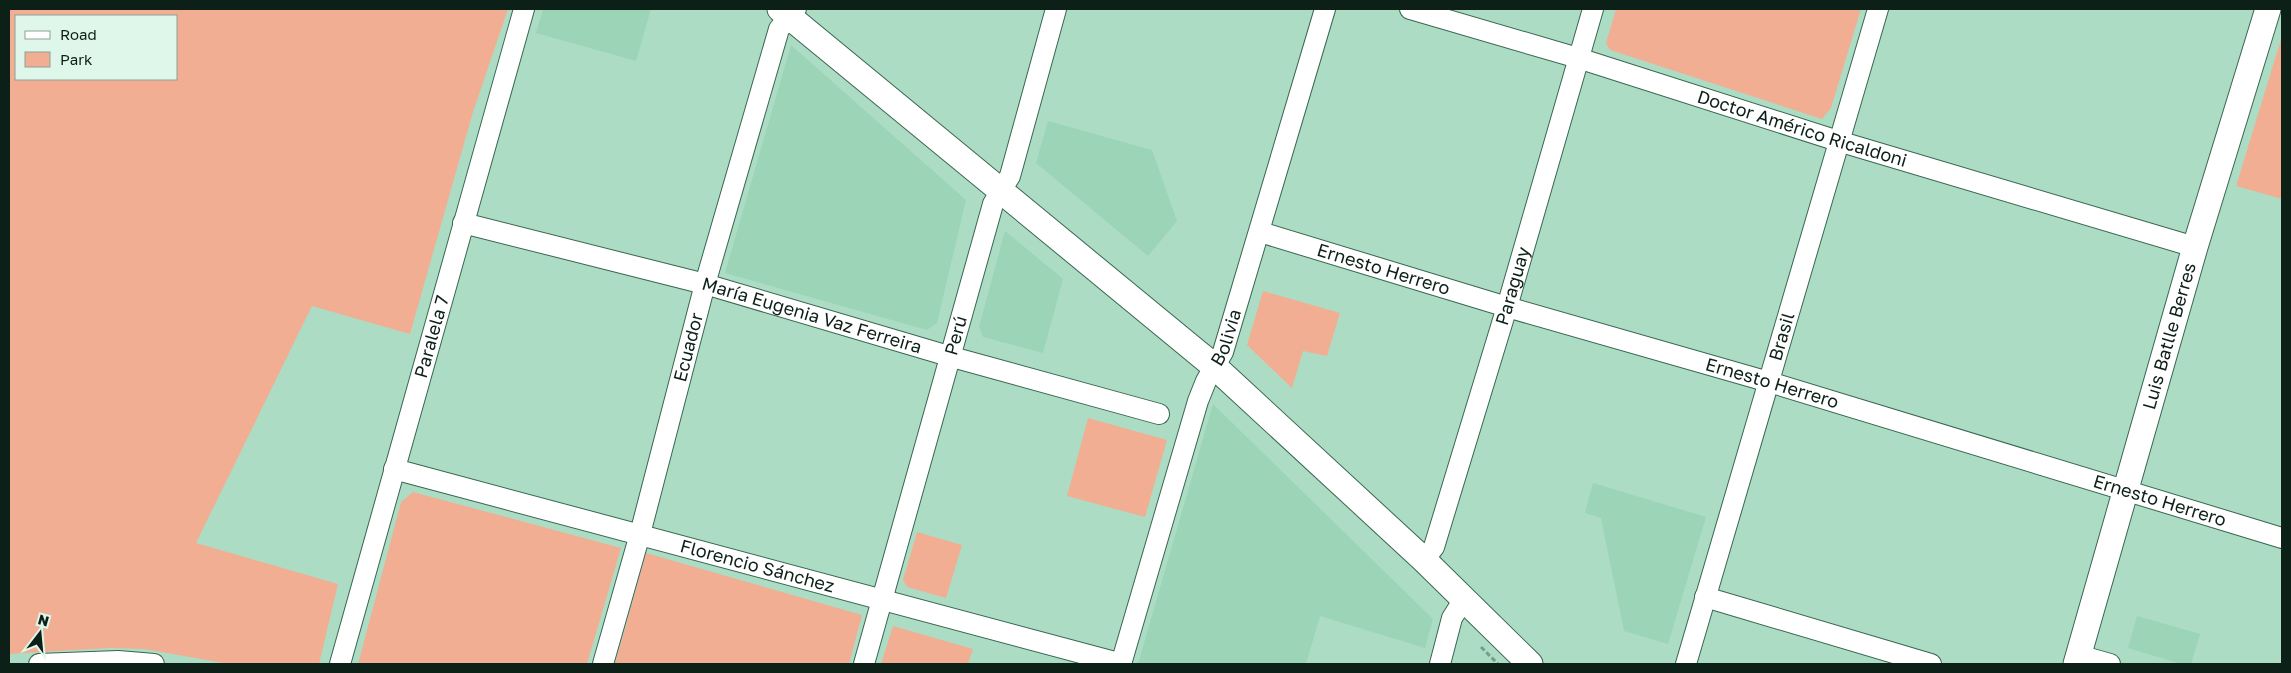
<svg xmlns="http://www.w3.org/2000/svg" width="2291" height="673" font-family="'Golos Text',sans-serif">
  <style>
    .built { fill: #9bd4b7 }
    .green { fill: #f1ae93; fill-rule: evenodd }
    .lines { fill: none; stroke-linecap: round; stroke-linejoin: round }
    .minor-casing { stroke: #396651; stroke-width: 22 }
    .tertiary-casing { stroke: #396651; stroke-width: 27 }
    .path { stroke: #779e8b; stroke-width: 3; stroke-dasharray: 5 2.5; stroke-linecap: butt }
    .minor { stroke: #fff; stroke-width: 20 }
    .tertiary { stroke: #fff; stroke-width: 25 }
    .labels { text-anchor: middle; stroke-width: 4.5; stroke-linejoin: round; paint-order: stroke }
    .street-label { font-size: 18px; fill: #0d2018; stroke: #dff7eb }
  </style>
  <rect width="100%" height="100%" fill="#acddc4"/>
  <g class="built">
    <polygon points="543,9 651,9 636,61 536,33"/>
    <polygon points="791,45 966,200 937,323 927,330 725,273"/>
    <polygon points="1048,121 1152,150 1177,221 1148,256 1036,163"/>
    <polygon points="1005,231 1063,279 1043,353 983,337 979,327"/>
    <polygon points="1213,404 1433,619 1425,648 1320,616 1306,664 1138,664"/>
    <polygon points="1593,483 1706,517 1668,644 1624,631 1601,518 1585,513"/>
    <polygon points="2137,616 2200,634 2191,664 2181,664 2128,648"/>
  </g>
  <g class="green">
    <path d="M9 9H508L473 112 410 334 312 306 196 543 338 584 319 664H229L144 649 110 648 9 654ZM176 16V79H16V16Z"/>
    <polygon points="1616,9 1861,9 1831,108 1822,119 1610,50 1606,43"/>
    <polygon points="2282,36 2282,199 2236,186"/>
    <polygon points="1263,291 1340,313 1327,356 1303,351 1292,388 1247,345"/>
    <polygon points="1088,418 1167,440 1145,517 1067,496"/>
    <polygon points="413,492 621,548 587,664 358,664 401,502"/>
    <polygon points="917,532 962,545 946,598 907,587 903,580"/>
    <polygon points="646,553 862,615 849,664 615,664"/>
    <polygon points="893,626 973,649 968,664 881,664"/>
  </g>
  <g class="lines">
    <defs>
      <g id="minor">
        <path id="s1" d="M1410 9 1578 58 1838 141 2195 247"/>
        <path id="s2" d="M463 223 705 284 952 357 1159 414"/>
        <path id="s3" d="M1260 232 1507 307 1769 382 2282 538"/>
        <path id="s4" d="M394 469 1122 664"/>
        <path id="s5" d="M1424 560 1434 547 1507 307 1593 9"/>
        <polyline points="1705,597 1931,664"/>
        <polyline points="2078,655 2110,664"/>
        <polyline points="39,664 118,661 154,664"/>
        <path id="s6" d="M340 664 524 9"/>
        <path id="s7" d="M603 664 640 534 705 284 779 29 796 9"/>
        <path id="s8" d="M864 664 993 204 1010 176 1056 9"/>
        <path id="s9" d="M1121 664 1198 401 1206 381 1223 352 1325 9"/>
        <polyline points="1440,664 1452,618 1464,599"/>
        <path id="s10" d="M1686 664 1878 9"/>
      </g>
      <g id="tertiary">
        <polyline points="780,9 1215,367 1424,560 1530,664"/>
        <path id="s11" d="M2076 664 2195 247 2268 9"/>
      </g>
    </defs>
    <use href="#minor" class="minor-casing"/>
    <use href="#tertiary" class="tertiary-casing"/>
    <polyline class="path" points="1481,647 1498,664"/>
    <use href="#minor" class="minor"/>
    <use href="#tertiary" class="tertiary"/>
  </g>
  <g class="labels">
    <g class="street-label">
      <text dy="6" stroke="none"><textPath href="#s1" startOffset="410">Doctor Américo Ricaldoni</textPath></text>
      <text dy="6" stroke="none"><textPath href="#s3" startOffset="129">Ernesto Herrero</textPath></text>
      <text dy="6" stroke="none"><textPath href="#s5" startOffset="289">Paraguay</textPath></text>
      <text dy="6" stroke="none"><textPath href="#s2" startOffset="361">María Eugenia Vaz Ferreira</textPath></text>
      <text dy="6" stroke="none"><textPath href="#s8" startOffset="341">Perú</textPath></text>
      <text dy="6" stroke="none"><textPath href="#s6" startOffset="340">Paralela 7</textPath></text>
      <text dy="6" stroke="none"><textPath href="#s11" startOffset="341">Luis Batlle Berres</textPath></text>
      <text dy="6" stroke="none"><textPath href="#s9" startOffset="344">Bolivia</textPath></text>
      <text dy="6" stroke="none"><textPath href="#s10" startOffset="341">Brasil</textPath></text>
      <text dy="6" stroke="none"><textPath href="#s7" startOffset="328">Ecuador</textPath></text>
      <text dy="6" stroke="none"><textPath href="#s3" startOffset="534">Ernesto Herrero</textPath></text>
      <text dy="6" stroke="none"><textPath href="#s3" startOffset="939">Ernesto Herrero</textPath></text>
      <text dy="6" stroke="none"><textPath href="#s4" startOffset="376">Florencio Sánchez</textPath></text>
    </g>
  </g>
  <rect width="2291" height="673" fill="none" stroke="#0d2018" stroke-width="20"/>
  <rect x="15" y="15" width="162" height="65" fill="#dff7eb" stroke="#8ba197"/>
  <rect x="25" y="31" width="25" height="8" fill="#ffffff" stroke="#8ba197"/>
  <text x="60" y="40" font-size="15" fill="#0d2018">Road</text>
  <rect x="25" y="52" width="25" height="15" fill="#f1ae93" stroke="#8ba197"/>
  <text x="60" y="65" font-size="15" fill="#0d2018">Park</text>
  <g transform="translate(40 633) rotate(16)" stroke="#dff7eb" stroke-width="4" paint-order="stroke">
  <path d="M0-4L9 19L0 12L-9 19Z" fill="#0d2018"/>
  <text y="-8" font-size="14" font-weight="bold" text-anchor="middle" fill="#0d2018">N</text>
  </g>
</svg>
